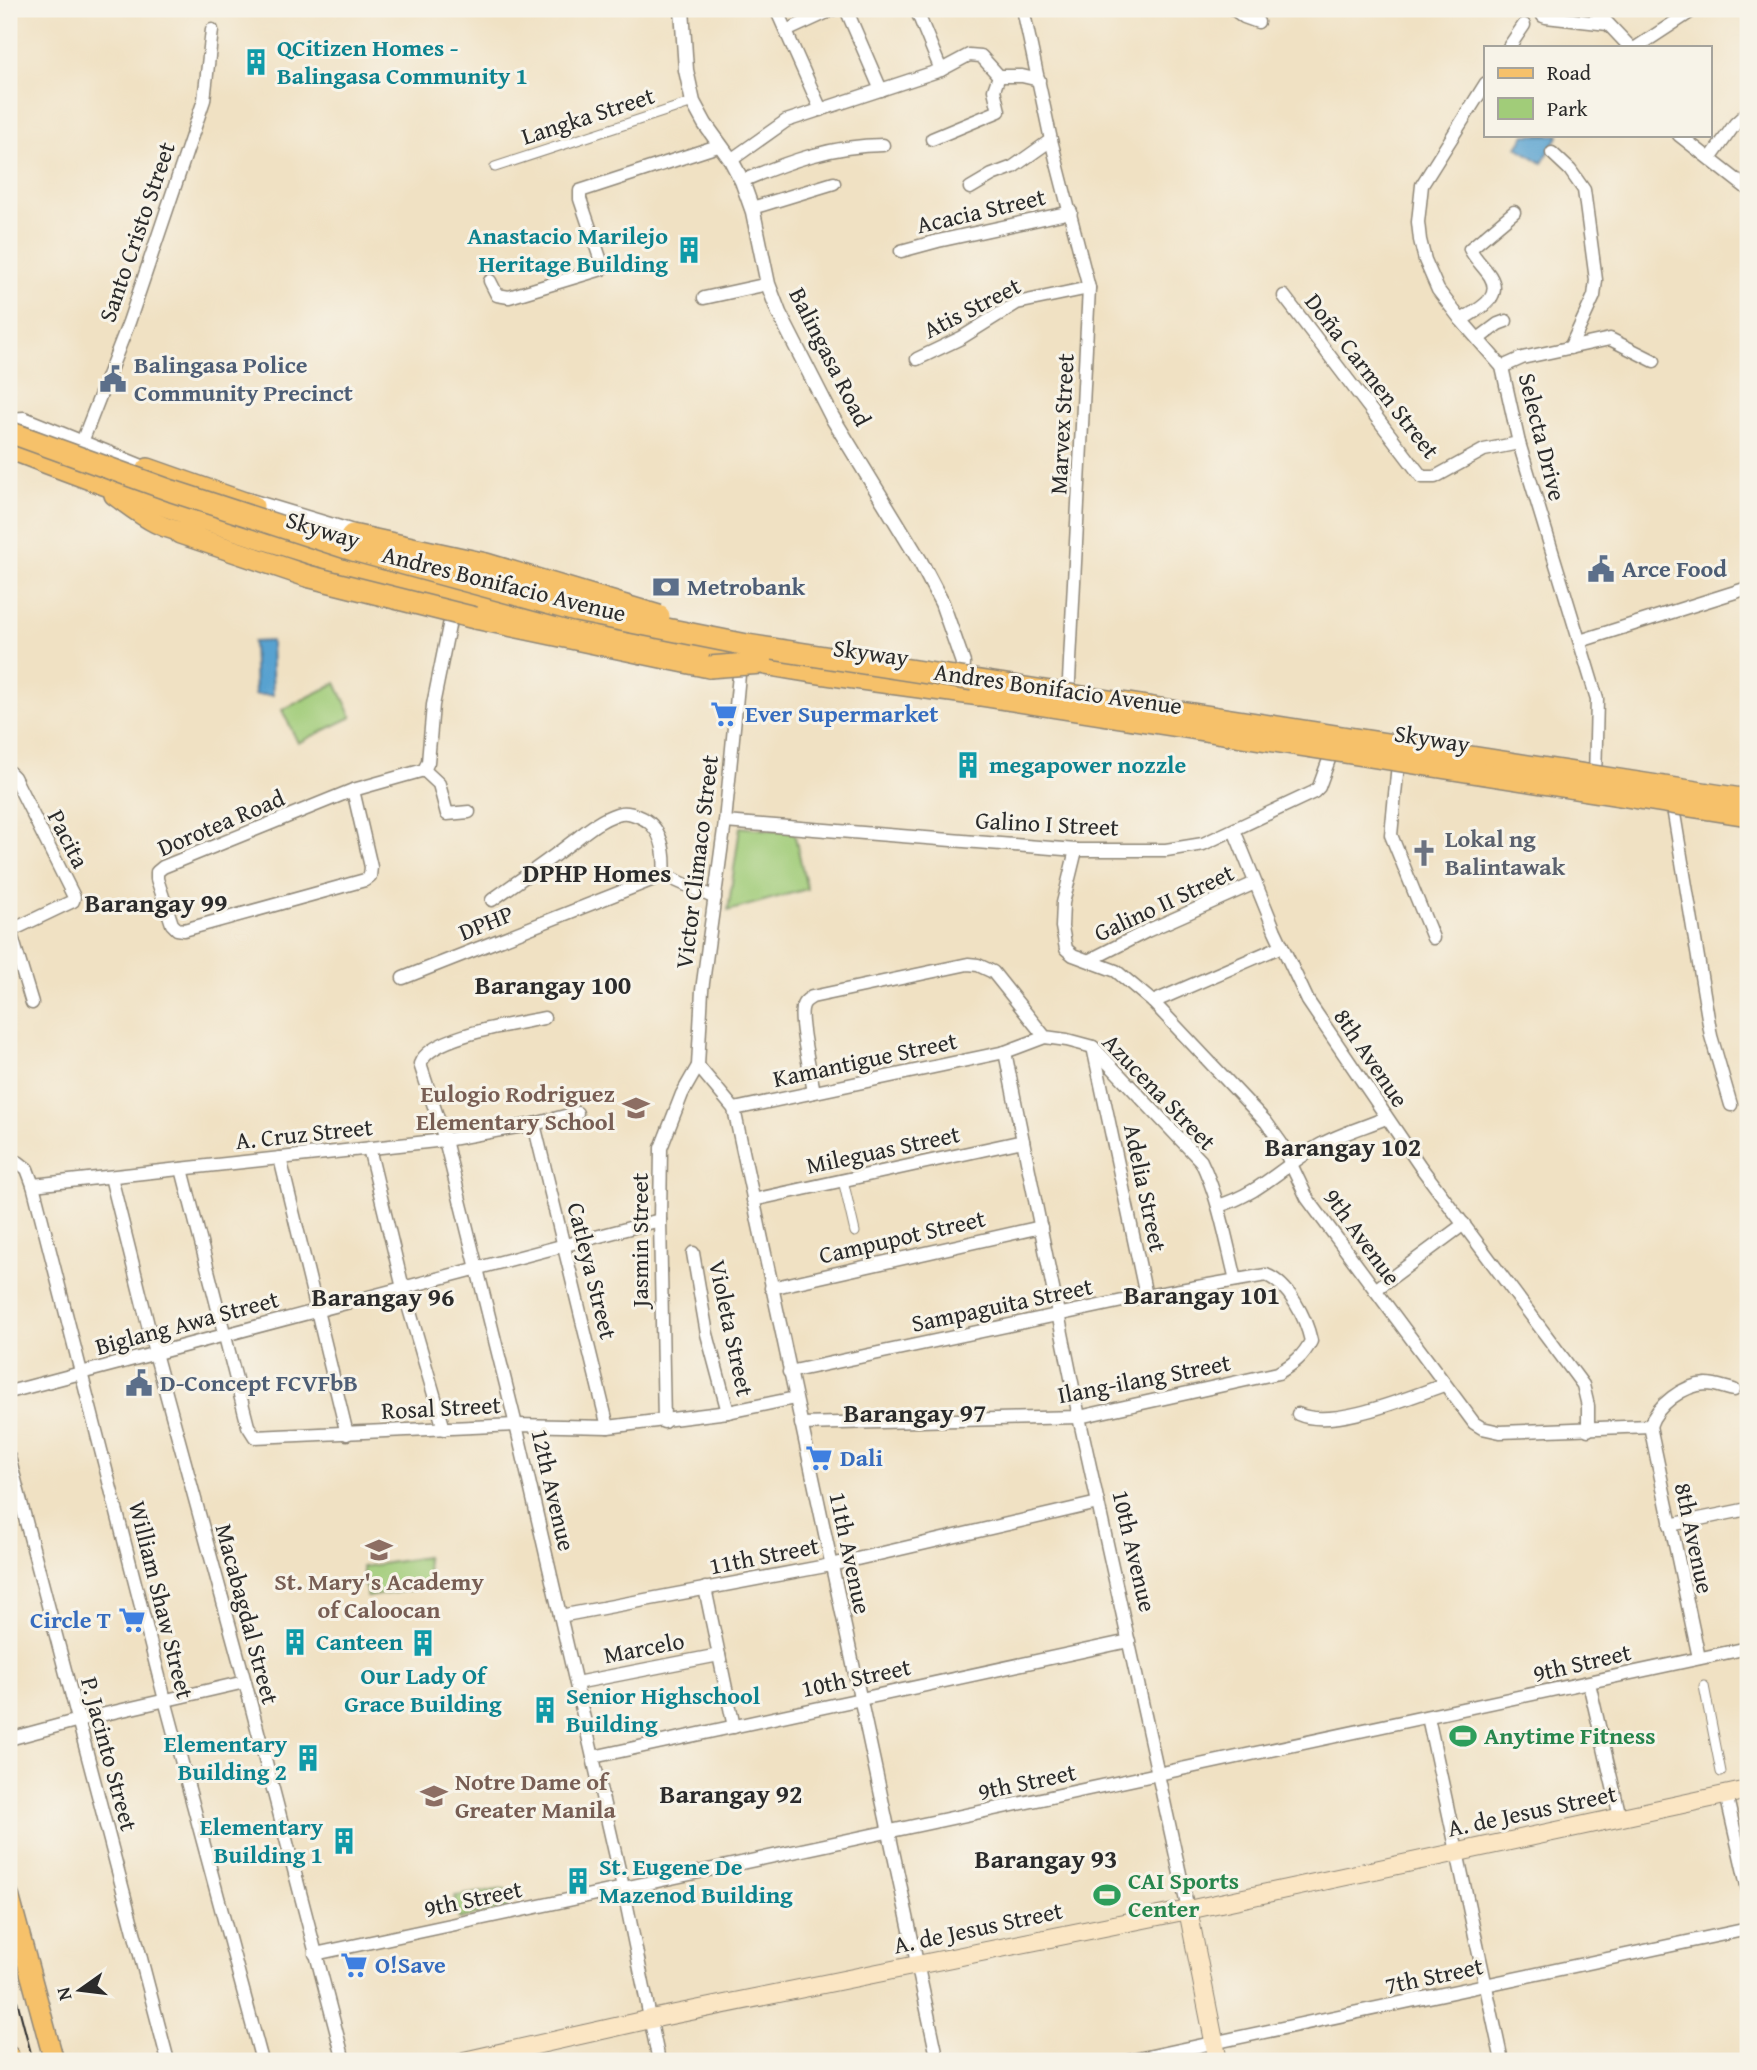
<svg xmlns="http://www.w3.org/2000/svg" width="1757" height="2070" font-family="'Gentium Book Plus',serif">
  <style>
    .green { fill: #a1cc79; stroke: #667c52; stroke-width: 2 }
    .water { fill: #59a2d0; stroke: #42667e; stroke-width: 2 }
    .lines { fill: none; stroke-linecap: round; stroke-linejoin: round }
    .pedestrian-casing { stroke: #8e8677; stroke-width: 11 }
    .minor-casing { stroke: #8e8677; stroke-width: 15 }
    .tertiary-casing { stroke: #8e8677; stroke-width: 17 }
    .secondary-casing { stroke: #8e8677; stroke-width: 20 }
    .primary-casing { stroke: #8e8677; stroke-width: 22 }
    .trunk-casing { stroke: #8e8677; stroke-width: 22 }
    .motorway-casing { stroke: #8e8677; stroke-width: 24 }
    .pedestrian { stroke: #fff; stroke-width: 9 }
    .minor { stroke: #fff; stroke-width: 12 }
    .tertiary { stroke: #fff; stroke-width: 14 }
    .secondary { stroke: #fbe6c4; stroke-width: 18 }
    .primary { stroke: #f6c16b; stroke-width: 19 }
    .trunk { stroke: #f6c16b; stroke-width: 19 }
    .motorway { stroke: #f6c16b; stroke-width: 21 }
    .tram { stroke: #2b2b2b; stroke-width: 2 }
    .motorway-bridge-casing { stroke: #8e8677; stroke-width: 24; stroke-linecap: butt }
    .motorway-bridge { stroke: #f6c16b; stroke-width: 21 }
    .labels { text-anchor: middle; stroke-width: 6; stroke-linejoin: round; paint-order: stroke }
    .culture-label { font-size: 24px; font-weight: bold; fill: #0d838f; stroke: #f7f3e8; text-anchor: start }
    .street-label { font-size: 24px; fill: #2b2b2b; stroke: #f7f3e8 }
    .service-label { font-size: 24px; font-weight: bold; fill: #4e5e75; stroke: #f7f3e8; text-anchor: start }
    .shop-label { font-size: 24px; font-weight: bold; fill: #366cbe; stroke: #f7f3e8; text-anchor: start }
    .worship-label { font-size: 24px; font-weight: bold; fill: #5b616d; stroke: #f7f3e8; text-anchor: start }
    .education-label { font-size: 24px; font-weight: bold; fill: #785e54; stroke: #f7f3e8; text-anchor: end }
    .leisure-label { font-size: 24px; font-weight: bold; fill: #27864d; stroke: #f7f3e8; text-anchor: start }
    .neighbourhood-label { font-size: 26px; font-weight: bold; fill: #2b2b2b; stroke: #f7f3e8 }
  </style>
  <rect width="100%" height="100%" fill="#f7f3e8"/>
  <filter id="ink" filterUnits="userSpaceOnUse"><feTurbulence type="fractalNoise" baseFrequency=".0143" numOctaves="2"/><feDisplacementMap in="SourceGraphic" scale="14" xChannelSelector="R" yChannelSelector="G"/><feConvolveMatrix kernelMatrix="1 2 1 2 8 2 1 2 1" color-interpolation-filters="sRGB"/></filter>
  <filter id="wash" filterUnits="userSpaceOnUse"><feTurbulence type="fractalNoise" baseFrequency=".00686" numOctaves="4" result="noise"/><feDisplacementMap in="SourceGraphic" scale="28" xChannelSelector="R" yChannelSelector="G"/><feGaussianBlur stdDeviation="1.57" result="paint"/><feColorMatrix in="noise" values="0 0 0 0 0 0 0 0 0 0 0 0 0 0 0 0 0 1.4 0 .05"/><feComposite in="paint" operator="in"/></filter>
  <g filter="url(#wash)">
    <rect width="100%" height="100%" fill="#f0e1c3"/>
    <g class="green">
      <polygon points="336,683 352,717 298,743 282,710"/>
      <polygon points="740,827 794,832 807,889 728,911"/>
      <polygon points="426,1557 430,1587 367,1597 362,1567"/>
      <polygon points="505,1889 510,1897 508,1908 459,1919 455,1896"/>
    </g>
    <g class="water">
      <polygon points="1525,135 1559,135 1542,163 1517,147"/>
      <polygon points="271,641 273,695 255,695 253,642"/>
    </g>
  </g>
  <g filter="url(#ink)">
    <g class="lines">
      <defs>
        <g id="pedestrian">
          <polyline points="495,167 693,102"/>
          <polyline points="843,1180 855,1232"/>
          <polyline points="1704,1686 1721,1772"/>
        </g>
        <g id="minor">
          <polyline points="776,9 821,110"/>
          <polyline points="846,9 881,90"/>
          <polyline points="916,9 941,70"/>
          <polyline points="1023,9 1051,140 1089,288 1068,700"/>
          <polyline points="1233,9 1244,17 1258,22"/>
          <polyline points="1542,9 1543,16 1546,17 1608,24"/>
          <polyline points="1594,9 1630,47"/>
          <polyline points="786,31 834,9"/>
          <polyline points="1509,47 1524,25"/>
          <polyline points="1637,47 1695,9"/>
          <polyline points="1486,83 1422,185 1418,222 1420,240 1425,260 1438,290 1461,320 1502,367 1519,443 1597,699 1595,780"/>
          <polyline points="1679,135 1748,189"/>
          <polyline points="932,139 999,111 994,90 999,76"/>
          <polyline points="1552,153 1570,170 1584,190 1596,280 1594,296 1570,348"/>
          <polyline points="1710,159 1735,124 1748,112"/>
          <polyline points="731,160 786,121 941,70 969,55 981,56 999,76 1022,76 1039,80"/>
          <path d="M742 181C787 162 833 145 883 145"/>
          <polyline points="970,188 992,175 1013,167 1051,140"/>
          <polyline points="752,208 834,183"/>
          <polyline points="901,251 938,241 1071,212"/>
          <polyline points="490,281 497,295 509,297 602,269 603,267 580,199 580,191 721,145"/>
          <polyline points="1284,296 1422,477 1435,477 1484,450 1519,443"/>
          <polyline points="704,298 768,284"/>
          <path d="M1461 320C1477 310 1504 299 1490 276 1484 267 1475 259 1470 249L1514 212"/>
          <polyline points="1478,339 1498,324 1506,321"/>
          <polyline points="917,359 961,338 1017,303 1089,288"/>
          <polyline points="1502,367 1522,358 1610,339 1654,361"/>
          <polyline points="9,419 24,418 152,470"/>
          <polyline points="82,442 129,322 204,100 212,30"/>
          <polyline points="247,499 360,533"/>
          <polyline points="1580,641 1748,588"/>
          <polyline points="1398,764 1391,835 1433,938"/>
          <polyline points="424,770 439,784 447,814 469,812"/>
          <polyline points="9,772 14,777 74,897 73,901 10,931"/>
          <polyline points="353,790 371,867 370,876 365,880 184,930 177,929 172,924 157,879 157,872 163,867 353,790 424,770 428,762 433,705 453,606"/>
          <polyline points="1673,808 1711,1036 1731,1105"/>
          <polyline points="725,822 1076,850 1166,850 1203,844 1314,792 1319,787 1331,754"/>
          <polyline points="1234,830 1275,931 1308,1001 1420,1166 1583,1385 1588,1406 1588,1430"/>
          <polyline points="1076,850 1063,903 1062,927 1066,949 1073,955 1116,971 1153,1002 1266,1122 1281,1143 1307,1198 1474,1423 1482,1428 1500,1432 1650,1426"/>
          <path d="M492 900C517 882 542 865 567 846 582 835 598 820 617 814 623 812 631 813 638 816 662 825 666 852 664 875"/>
          <polyline points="9,927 32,1003"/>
          <polyline points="1090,960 1147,931 1255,883"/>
          <polyline points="403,978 664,875 715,898"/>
          <polyline points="1153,1002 1282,946"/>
          <path d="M544 1018C516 1024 430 1035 420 1064L445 1140 516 1425 623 1887 659 2061"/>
          <polyline points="1093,1047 1146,1296"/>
          <polyline points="1005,1052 1079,1417 1188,1910"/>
          <polyline points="698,1066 734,1109 938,2061"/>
          <path d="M814 1092C811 1074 799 1024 802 1009 803 1002 807 1000 812 997L968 964 978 965 993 972 1045 1037 1067 1040 1093 1047 1201 1161C1219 1198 1226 1240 1236 1280"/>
          <polyline points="734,1109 1005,1052 1045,1037"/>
          <polyline points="534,1124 608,1427"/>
          <polyline points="369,1148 403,1288 444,1429"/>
          <polyline points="280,1158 347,1434"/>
          <polyline points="9,1164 18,1162 27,1169 33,1185 165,1700 262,2061"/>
          <polyline points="182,1169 248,1426 255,1437 516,1425 608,1427 728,1412 795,1398"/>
          <polyline points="111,1177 155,1353 245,1682 344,2061"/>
          <polyline points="33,1185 445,1140 534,1124 577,1113"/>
          <polyline points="753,1200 1023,1141"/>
          <path d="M1218 1206C1261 1193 1282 1166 1320 1145 1340 1134 1364 1127 1386 1118"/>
          <polyline points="693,1253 707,1334 728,1412"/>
          <polyline points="771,1288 1041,1227"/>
          <polyline points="1375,1290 1464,1224"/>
          <path d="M789 1372 1146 1296 1266 1275C1289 1284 1306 1318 1311 1341 1303 1357 1293 1364 1278 1373L1079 1417 801 1424"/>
          <polyline points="9,1392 660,1220"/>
          <path d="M1298 1414C1333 1430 1409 1397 1444 1385"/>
          <polyline points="664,1422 660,1220 661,1148 682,1094 698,1066 702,990 725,822 740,664"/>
          <polyline points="1650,1426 1699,1658"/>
          <path d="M1650 1426C1657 1405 1683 1385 1706 1384 1716 1384 1725 1388 1734 1390"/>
          <polyline points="9,1457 168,2061"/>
          <polyline points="1670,1525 1748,1509"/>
          <polyline points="705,1588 734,1727"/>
          <polyline points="560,1616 831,1565 1098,1503"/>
          <polyline points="576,1683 719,1655"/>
          <polyline points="1589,1683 1620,1817"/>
          <polyline points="1428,1717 1502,2061"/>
          <polyline points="9,1739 79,1720 245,1682"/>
          <polyline points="593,1757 1129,1641"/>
          <polyline points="1726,1794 1748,1890"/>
          <polyline points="315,1954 1748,1648"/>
          <polyline points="1128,2061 1748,1929"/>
        </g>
        <polyline id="tertiary" points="682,9 686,70 693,102 705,124 731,160 742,181 753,212 768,284 779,313 832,417 920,561 942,603 963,663 962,675"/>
        <g id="secondary">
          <polyline points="1188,1910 1218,2061"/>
          <polyline points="464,2061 651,2019 1188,1910 1748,1790"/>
        </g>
        <path id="primary" d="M114 495C139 513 162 533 194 532"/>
        <g id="trunk">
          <polyline points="9,1895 54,2061"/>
          <polyline points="9,2056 10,2061"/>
        </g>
        <g id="motorway">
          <path d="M9 448C252 544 504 615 760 663 833 677 907 685 980 695"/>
          <polyline points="148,469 253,506"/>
          <polyline points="180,533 307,576"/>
          <polyline points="475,618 709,667"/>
        </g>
      </defs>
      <use href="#pedestrian" class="pedestrian-casing"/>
      <use href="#minor" class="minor-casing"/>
      <use href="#tertiary" class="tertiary-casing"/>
      <use href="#secondary" class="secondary-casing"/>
      <use href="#primary" class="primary-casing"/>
      <use href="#trunk" class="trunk-casing"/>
      <use href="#motorway" class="motorway-casing"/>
      <use href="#pedestrian" class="pedestrian"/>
      <use href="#minor" class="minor"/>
      <use href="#tertiary" class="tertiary"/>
      <use href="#secondary" class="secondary"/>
      <use href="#primary" class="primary"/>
      <use href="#trunk" class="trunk"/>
      <use href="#motorway" class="motorway"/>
      <polyline class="tram" points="9,1970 33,2061"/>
      <defs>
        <g id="motorway-bridge">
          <polyline points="9,432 172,491 353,550 576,611 747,645 1748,800"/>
          <polyline points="352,535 486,564 659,616"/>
          <polyline points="307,576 475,618"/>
          <polyline points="709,667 762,663"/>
          <polyline points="980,695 1748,815"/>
        </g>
      </defs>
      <use href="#motorway-bridge" class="motorway-bridge-casing"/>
      <use href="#motorway-bridge" class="motorway-bridge"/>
    </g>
  </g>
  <defs>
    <symbol id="building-bare" viewBox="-9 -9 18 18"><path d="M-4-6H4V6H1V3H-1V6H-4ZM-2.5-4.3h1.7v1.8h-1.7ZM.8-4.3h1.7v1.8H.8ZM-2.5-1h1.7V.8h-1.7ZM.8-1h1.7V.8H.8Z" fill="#0f9aa8" stroke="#f7f3e8" stroke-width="2.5" paint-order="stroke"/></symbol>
    <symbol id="civic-bare" viewBox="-9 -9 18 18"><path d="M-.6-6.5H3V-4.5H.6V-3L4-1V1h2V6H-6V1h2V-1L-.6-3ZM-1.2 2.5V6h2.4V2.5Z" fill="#5c6f8a" stroke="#f7f3e8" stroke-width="2.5" paint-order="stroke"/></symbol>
    <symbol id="bank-bare" viewBox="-9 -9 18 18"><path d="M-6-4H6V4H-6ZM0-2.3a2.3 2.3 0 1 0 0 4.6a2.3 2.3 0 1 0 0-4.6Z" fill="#5c6f8a" stroke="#f7f3e8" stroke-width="2.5" paint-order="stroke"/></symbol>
    <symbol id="supermarket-bare" viewBox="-9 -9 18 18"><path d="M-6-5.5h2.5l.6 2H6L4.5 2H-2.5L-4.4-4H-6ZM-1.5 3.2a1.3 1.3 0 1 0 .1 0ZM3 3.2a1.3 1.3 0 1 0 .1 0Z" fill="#3f7fe0" stroke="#f7f3e8" stroke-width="2.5" paint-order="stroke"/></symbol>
    <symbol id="church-bare" viewBox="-9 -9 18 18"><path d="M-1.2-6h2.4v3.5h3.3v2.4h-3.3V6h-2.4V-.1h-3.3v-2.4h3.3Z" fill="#6b7280" stroke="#f7f3e8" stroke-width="2.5" paint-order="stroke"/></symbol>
    <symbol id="school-bare" viewBox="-9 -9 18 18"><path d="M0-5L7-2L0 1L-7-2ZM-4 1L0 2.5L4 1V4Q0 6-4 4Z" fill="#8d6e63" stroke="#f7f3e8" stroke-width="2.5" paint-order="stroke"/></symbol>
    <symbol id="stadium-bare" viewBox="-9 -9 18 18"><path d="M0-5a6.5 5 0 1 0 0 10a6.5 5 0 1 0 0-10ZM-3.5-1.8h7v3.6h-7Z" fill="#2e9e5b" stroke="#f7f3e8" stroke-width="2.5" paint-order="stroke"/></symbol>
  </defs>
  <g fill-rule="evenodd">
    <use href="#building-bare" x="237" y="43" width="38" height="38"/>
    <use href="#building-bare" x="670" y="231" width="38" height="38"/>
    <use href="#civic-bare" x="94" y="360" width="38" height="38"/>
    <use href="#civic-bare" x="1582" y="550" width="38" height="38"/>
    <use href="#bank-bare" x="647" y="568" width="38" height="38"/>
    <use href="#supermarket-bare" x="705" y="695" width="38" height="38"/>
    <use href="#building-bare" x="949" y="746" width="38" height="38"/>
    <use href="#church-bare" x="1405" y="834" width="38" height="38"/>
    <use href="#school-bare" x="617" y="1089" width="38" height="38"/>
    <use href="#civic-bare" x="120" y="1364" width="38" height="38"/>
    <use href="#supermarket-bare" x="800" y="1439" width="38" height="38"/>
    <use href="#school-bare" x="360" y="1531" width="38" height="38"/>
    <use href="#supermarket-bare" x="113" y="1601" width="38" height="38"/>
    <use href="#building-bare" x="276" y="1623" width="38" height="38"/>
    <use href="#building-bare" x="404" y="1624" width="38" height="38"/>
    <use href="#building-bare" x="526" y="1691" width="38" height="38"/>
    <use href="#stadium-bare" x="1444" y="1717" width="38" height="38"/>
    <use href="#building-bare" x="289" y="1739" width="38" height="38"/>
    <use href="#school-bare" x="415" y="1777" width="38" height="38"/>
    <use href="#building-bare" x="325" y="1822" width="38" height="38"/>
    <use href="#building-bare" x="559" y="1862" width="38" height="38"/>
    <use href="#stadium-bare" x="1088" y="1876" width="38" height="38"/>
    <use href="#supermarket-bare" x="335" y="1946" width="38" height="38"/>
  </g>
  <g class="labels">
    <g class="culture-label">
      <text x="277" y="56">QCitizen Homes -<tspan x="277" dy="28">Balingasa Community 1</tspan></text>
      <text x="668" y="244" text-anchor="end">Anastacio Marilejo<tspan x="668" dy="28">Heritage Building</tspan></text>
      <text x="989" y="773">megapower nozzle</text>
      <text x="316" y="1650">Canteen</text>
      <text x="423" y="1684" text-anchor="middle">Our Lady Of<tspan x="423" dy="28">Grace Building</tspan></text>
      <text x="566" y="1704">Senior Highschool<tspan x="566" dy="28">Building</tspan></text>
      <text x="287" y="1752" text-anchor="end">Elementary<tspan x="287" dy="28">Building 2</tspan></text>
      <text x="323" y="1835" text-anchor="end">Elementary<tspan x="323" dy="28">Building 1</tspan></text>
      <text x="599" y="1875">St. Eugene De<tspan x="599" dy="28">Mazenod Building</tspan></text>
    </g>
    <g class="street-label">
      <text transform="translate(588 116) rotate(-18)" y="8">Langka Street</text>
      <text transform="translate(981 211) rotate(-13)" y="8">Acacia Street</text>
      <text transform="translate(137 232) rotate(-71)" y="8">Santo Cristo Street</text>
      <text transform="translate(972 308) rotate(-27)" y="8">Atis Street</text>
      <text transform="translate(830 357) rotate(63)" y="8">Balingasa Road</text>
      <text transform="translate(1372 376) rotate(52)" y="8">Doña Carmen Street</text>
      <text transform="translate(1062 424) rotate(-87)" y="8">Marvex Street</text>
      <text transform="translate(1542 437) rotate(76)" y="8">Selecta Drive</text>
      <text transform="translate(323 530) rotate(17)" y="8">Skyway</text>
      <text transform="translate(504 584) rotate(14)" y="8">Andres Bonifacio Avenue</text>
      <text transform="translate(871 653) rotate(8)" y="8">Skyway</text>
      <text transform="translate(1058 689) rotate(8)" y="8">Andres Bonifacio Avenue</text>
      <text transform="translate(1432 739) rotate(9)" y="8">Skyway</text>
      <text transform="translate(221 823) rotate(-23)" y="8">Dorotea Road</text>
      <text transform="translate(1047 824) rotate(3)" y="8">Galino Ⅰ Street</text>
      <text transform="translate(68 839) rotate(63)" y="8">Pacita</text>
      <text transform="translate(697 862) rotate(-83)" y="8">Victor Climaco Street</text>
      <text transform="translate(1164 903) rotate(-25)" y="8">Galino Ⅱ Street</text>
      <text transform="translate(486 923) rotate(-22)" y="8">DPHP</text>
      <text transform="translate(1371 1058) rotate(56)" y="8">8th Avenue</text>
      <text transform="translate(865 1060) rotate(-12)" y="8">Kamantigue Street</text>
      <text transform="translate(1159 1092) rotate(46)" y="8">Azucena Street</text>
      <text transform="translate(304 1134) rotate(-6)" y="8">A. Cruz Street</text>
      <text transform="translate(883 1150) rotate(-12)" y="8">Mileguas Street</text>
      <text transform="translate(1145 1188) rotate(78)" y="8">Adelia Street</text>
      <text transform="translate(902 1237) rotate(-13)" y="8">Campupot Street</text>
      <text transform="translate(1362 1237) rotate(54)" y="8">9th Avenue</text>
      <text transform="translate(640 1240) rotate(-90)" y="8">Jasmin Street</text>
      <text transform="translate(592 1271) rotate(76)" y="8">Catleya Street</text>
      <text transform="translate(1002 1305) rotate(-12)" y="8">Sampaguita Street</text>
      <text transform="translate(187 1323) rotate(-15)" y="8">Biglang Awa Street</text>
      <text transform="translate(731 1328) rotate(78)" y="8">Violeta Street</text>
      <text transform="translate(1144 1379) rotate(-11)" y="8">Ilang-ilang Street</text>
      <text transform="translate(441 1408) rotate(-3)" y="8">Rosal Street</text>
      <text transform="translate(553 1490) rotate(77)" y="8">12th Avenue</text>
      <text transform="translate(1694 1538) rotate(78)" y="8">8th Avenue</text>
      <text transform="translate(1134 1551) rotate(77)" y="8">10th Avenue</text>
      <text transform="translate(850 1553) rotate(78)" y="8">11th Avenue</text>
      <text transform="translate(764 1556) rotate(-11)" y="8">11th Street</text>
      <text transform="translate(161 1600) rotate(76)" y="8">William Shaw Street</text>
      <text transform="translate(247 1614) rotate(75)" y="8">Macabagdal Street</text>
      <text transform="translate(644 1648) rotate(-11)" y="8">Marcelo</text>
      <text transform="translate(1582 1663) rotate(-13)" y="8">9th Street</text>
      <text transform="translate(856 1678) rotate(-12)" y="8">10th Street</text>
      <text transform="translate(109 1754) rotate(75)" y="8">P. Jacinto Street</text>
      <text transform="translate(1027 1782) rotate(-12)" y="8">9th Street</text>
      <text transform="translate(1532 1811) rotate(-12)" y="8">A. de Jesus Street</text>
      <text transform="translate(473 1899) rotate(-12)" y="8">9th Street</text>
      <text transform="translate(978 1928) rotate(-12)" y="8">A. de Jesus Street</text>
      <text transform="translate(1434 1976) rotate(-12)" y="8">7th Street</text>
    </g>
    <g class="service-label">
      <text x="134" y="373">Balingasa Police<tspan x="134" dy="28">Community Precinct</tspan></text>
      <text x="1622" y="577">Arce Food</text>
      <text x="687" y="595">Metrobank</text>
      <text x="160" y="1391">D-Concept FCVFbB</text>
    </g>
    <g class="shop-label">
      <text x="745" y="722">Ever Supermarket</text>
      <text x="840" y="1466">Dali</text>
      <text x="111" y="1628" text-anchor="end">Circle T</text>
      <text x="375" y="1973">O!Save</text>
    </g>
    <g class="worship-label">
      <text x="1445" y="847">Lokal ng<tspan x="1445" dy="28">Balintawak</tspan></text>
    </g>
    <g class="education-label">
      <text x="615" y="1102">Eulogio Rodriguez<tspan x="615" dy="28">Elementary School</tspan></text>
      <text x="379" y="1590" text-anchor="middle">St. Mary's Academy<tspan x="379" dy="28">of Caloocan</tspan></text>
      <text x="455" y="1790" text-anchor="start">Notre Dame of<tspan x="455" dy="28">Greater Manila</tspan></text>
    </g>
    <g class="leisure-label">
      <text x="1484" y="1744">Anytime Fitness</text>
      <text x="1128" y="1889">CAI Sports<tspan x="1128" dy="28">Center</tspan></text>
    </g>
    <g class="neighbourhood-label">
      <text x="597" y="882">DPHP Homes</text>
      <text x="156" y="912">Barangay 99</text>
      <text x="553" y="994">Barangay 100</text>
      <text x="1343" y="1156">Barangay 102</text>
      <text x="1202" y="1304">Barangay 101</text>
      <text x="383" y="1306">Barangay 96</text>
      <text x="915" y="1422">Barangay 97</text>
      <text x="731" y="1803">Barangay 92</text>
      <text x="1046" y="1868">Barangay 93</text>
    </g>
  </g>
  <rect width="1757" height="2070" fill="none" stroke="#f7f3e8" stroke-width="35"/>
  <rect x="1484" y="46" width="228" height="91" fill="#f7f3e8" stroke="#a5a39c" stroke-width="2"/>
  <rect x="1498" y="68" width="35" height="10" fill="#f6c16b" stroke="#a5a39c" stroke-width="2"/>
  <text x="1547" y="80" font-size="21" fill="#2b2b2b">Road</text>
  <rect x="1498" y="98" width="35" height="21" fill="#a1cc79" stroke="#a5a39c" stroke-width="2"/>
  <text x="1547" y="116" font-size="21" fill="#2b2b2b">Park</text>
  <g transform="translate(80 1990) rotate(256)" stroke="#f7f3e8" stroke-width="5" paint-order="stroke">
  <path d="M0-5L12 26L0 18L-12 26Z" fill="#2b2b2b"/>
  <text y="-10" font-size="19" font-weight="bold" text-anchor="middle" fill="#2b2b2b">N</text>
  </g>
</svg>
